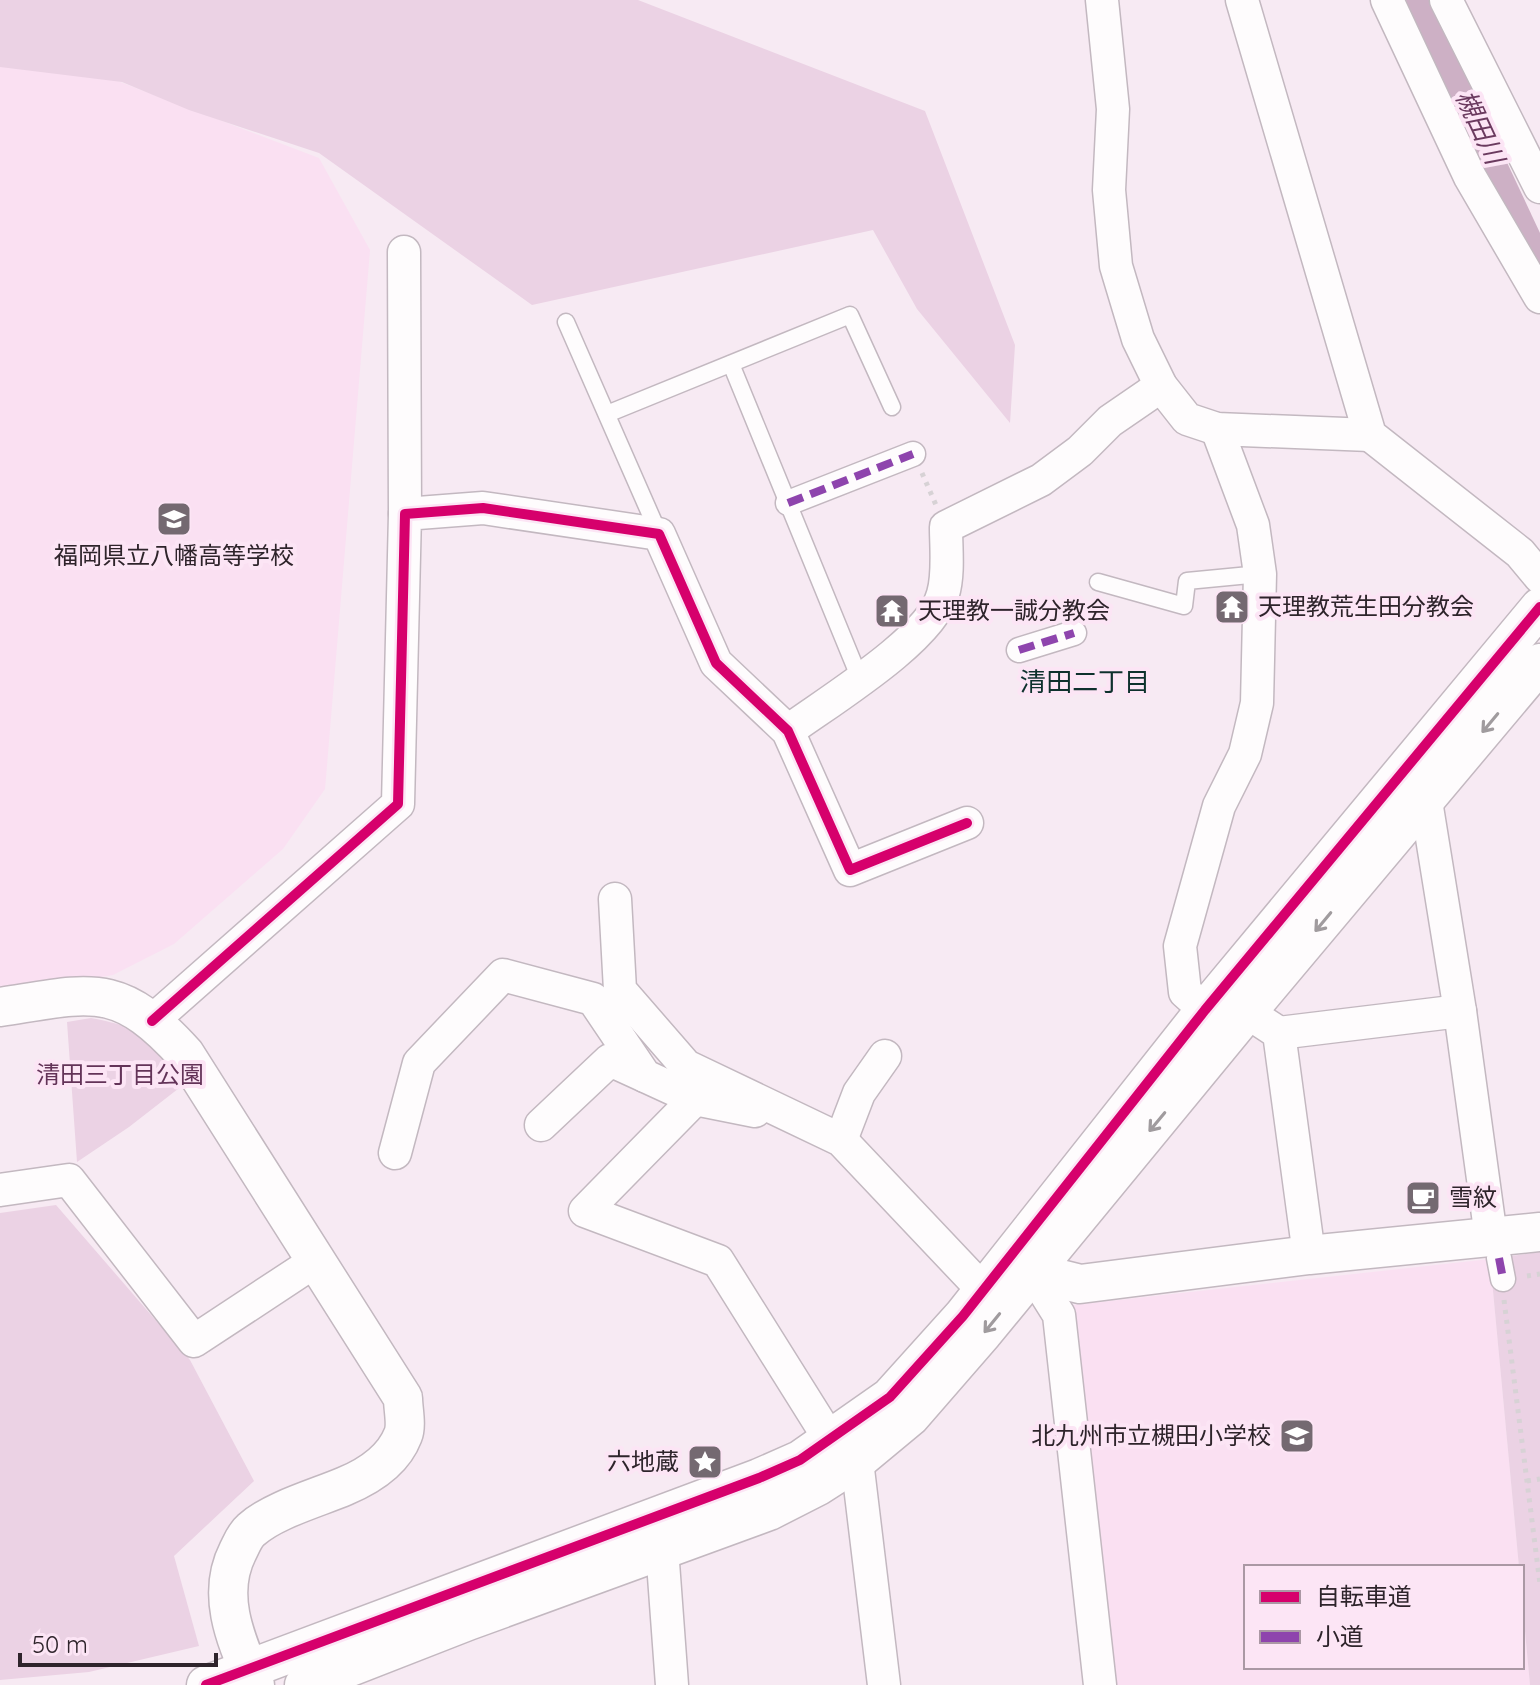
<svg xmlns="http://www.w3.org/2000/svg" width="1540" height="1685" font-family="Quicksand,'Noto Sans JP',sans-serif">
  <style>
    .built { fill: #fae0f2 }
    .green { fill: #ebd2e4 }
    .water { fill: #cdb0c5 }
    .lines { fill: none; stroke-linecap: round; stroke-linejoin: round }
    .service-casing { stroke: #c3b8c0; stroke-width: 19 }
    .pedestrian-casing { stroke: #c3b8c0; stroke-width: 27 }
    .minor-casing { stroke: #c3b8c0; stroke-width: 35 }
    .tertiary-casing { stroke: #c3b8c0; stroke-width: 41 }
    .path { stroke: #d7d2d5; stroke-width: 5; stroke-dasharray: 4 6; stroke-linecap: butt }
    .service { stroke: #fefcfd; stroke-width: 16 }
    .pedestrian { stroke: #fefcfd; stroke-width: 24 }
    .minor { stroke: #fefcfd; stroke-width: 32 }
    .tertiary { stroke: #fefcfd; stroke-width: 38 }
    .quiet { stroke: #8e44ad; stroke-width: 8; stroke-dasharray: 16 8; stroke-linecap: butt }
    .cycleway-casing { stroke: #fce5f5; stroke-width: 15 }
    .cycleway { stroke: #d6006c; stroke-width: 10 }
    .oneway { stroke: #a09b9e }
    .labels { text-anchor: middle; stroke-width: 8; stroke-linejoin: round; paint-order: stroke }
    .poi-label { font-size: 24px; fill: #2e242b; stroke: #fce5f5; text-anchor: start }
    .park-label { font-size: 24px; fill: #633358; stroke: #fce5f5 }
    .water-label { font-size: 26px; font-style: italic; fill: #6b3a5f; stroke: #fce5f5 }
    .neighbourhood-label { font-size: 26px; fill: #0e312d; stroke: #fce5f5 }
  </style>
  <rect width="100%" height="100%" fill="#f7eaf3"/>
  <g class="built">
    <polygon points="42,52 319,158 370,250 325,789 283,849 174,944 113,975 0,994 0,65"/>
    <polygon points="1490,1259 1519,1567 1246,1567 1246,1667 1522,1667 1522,1599 1530,1685 1114,1685 1073,1305"/>
  </g>
  <g class="green">
    <polygon points="0,0 638,0 925,111 1015,345 1010,423 917,309 873,230 532,305 319,153 189,110 122,82 0,67"/>
    <path d="M91 1018C149 1029 151 1039 183 1085L129 1127 77 1162 67 1022Z"/>
    <polygon points="56,1205 190,1360 254,1481 174,1556 199,1646 89,1672 0,1680 0,1213"/>
    <polygon points="1540,1252 1540,1685 1530,1685 1522,1599 1522,1567 1519,1567 1490,1259"/>
  </g>
  <polygon class="water" points="1406,0 1431,0 1540,233 1540,279 1479,166 1411,19"/>
  <g class="lines">
    <defs>
      <g id="service">
        <polyline points="566,322 659,534"/>
        <polyline points="731,364 860,679"/>
        <polyline points="607,414 850,315 892,407"/>
        <polyline points="1098,582 1184,606 1187,581 1260,574"/>
      </g>
      <g id="pedestrian">
        <polyline points="788,503 913,454"/>
        <polyline points="1019,650 1074,633"/>
        <polyline points="1499,1258 1503,1279"/>
      </g>
      <g id="minor">
        <polyline points="1102,0 1113,109 1109,190 1116,266 1138,339 1161,386 1187,419 1217,429 1370,435"/>
        <polyline points="1242,0 1370,435 1520,553 1540,577"/>
        <polyline points="1387,0 1470,177 1540,297"/>
        <polyline points="1446,0 1540,187"/>
        <polyline points="404,252 405,514"/>
        <path d="M788 731C826 703 932 639 943 594 949 574 946 548 946 527L1041 480 1080 451 1110 421 1161 386"/>
        <polyline points="1426,801 1460,1011 1491,1237"/>
        <polyline points="615,899 620,990 686,1066 841,1140 983,1290"/>
        <polyline points="1205,1010 1185,992 1180,946 1219,806 1245,754 1257,703 1260,574 1253,525 1217,429"/>
        <polyline points="1247,1012 1279,1033 1309,1255"/>
        <polyline points="152,1021 398,804 405,514 483,508 659,534 716,663 788,731 850,870 967,823"/>
        <polyline points="1279,1033 1460,1011"/>
        <polyline points="695,1099 585,1211 718,1261 829,1438"/>
        <polyline points="541,1125 610,1060 645,1076"/>
        <polyline points="841,1140 859,1093 885,1056"/>
        <polyline points="395,1153 419,1063 503,975 593,999 645,1076 695,1099 755,1111"/>
        <polyline points="0,1190 69,1180 194,1341 314,1262"/>
        <polyline points="1032,1272 1059,1315 1100,1685"/>
        <polyline points="848,1443 857,1461 884,1685"/>
        <polyline points="662,1549 672,1685"/>
      </g>
      <g id="tertiary">
        <path d="M0 1007C91 993 118 980 185 1054L403 1398C403 1409 407 1425 403 1435 393 1461 369 1476 345 1486 317 1498 273 1510 251 1530 245 1535 242 1543 238 1551 215 1596 237 1642 255 1685"/>
        <polyline points="1012,1264 1032,1272 1080,1284 1309,1255 1540,1232"/>
        <polyline points="206,1685 759,1478 800,1460 890,1397 963,1316 1205,1010 1540,607"/>
        <polyline points="304,1685 468,1621 769,1511 818,1486 857,1461 910,1417 983,1333 1247,1012 1540,663"/>
      </g>
    </defs>
    <use href="#service" class="service-casing"/>
    <use href="#pedestrian" class="pedestrian-casing"/>
    <use href="#minor" class="minor-casing"/>
    <use href="#tertiary" class="tertiary-casing"/>
    <g class="path">
      <polyline points="922,473 936,505"/>
      <polyline points="1527,1276 1540,1274"/>
      <polyline points="1504,1300 1540,1584"/>
      <polyline points="1527,1481 1540,1479"/>
    </g>
    <use href="#service" class="service"/>
    <use href="#pedestrian" class="pedestrian"/>
    <use href="#minor" class="minor"/>
    <use href="#tertiary" class="tertiary"/>
    <g class="quiet">
      <polyline points="788,503 913,454"/>
      <polyline points="1019,650 1074,633"/>
      <polyline points="1499,1258 1503,1279"/>
    </g>
    <defs>
      <g id="cycleway">
        <polyline points="152,1021 398,804 405,514 483,508 659,534 716,663 788,731 850,870 967,823"/>
        <polyline points="206,1685 759,1478 800,1460 890,1397 963,1316 1205,1010 1540,607"/>
      </g>
    </defs>
    <use href="#cycleway" class="cycleway-casing"/>
    <use href="#cycleway" class="cycleway"/>
  </g>
  <defs><path id="oneway-shaft" d="M-6 0H5M1.5-3L5.5 0L1.5 3" fill="none" stroke-width="1.6" stroke-linecap="round" stroke-linejoin="round" transform="scale(2)"/></defs>
  <g class="oneway">
    <use href="#oneway-shaft" transform="translate(1490 723) rotate(130)"/>
    <use href="#oneway-shaft" transform="translate(1323 922) rotate(130)"/>
    <use href="#oneway-shaft" transform="translate(1157 1122) rotate(130)"/>
    <use href="#oneway-shaft" transform="translate(992 1323) rotate(129)"/>
  </g>
  <defs>
    <symbol id="school-square" viewBox="-11 -11 22 22"><rect x="-9" y="-9" width="18" height="18" rx="4" fill="#746971" stroke="#fce5f5"/><path d="M0-5L7-2L0 1L-7-2ZM-4 1L0 2.5L4 1V4Q0 6-4 4Z" fill="#fff"/></symbol>
    <symbol id="temple-square" viewBox="-11 -11 22 22"><rect x="-9" y="-9" width="18" height="18" rx="4" fill="#746971" stroke="#fce5f5"/><path d="M0-6L5-2H3V0L6.5 2.5H4V6H1.5V3h-3V6H-4V2.5H-6.5L-3 0V-2H-5Z" fill="#fff"/></symbol>
    <symbol id="cafe-square" viewBox="-11 -11 22 22"><rect x="-9" y="-9" width="18" height="18" rx="4" fill="#746971" stroke="#fce5f5"/><path d="M-5.5-4.5H6V0H3Q3 3.5 0 3.5H-2.5Q-5.5 3.5-5.5 0ZM3-3.2v2h1.7v-2ZM-6 4.5H4V6H-6Z" fill="#fff"/></symbol>
    <symbol id="sight-square" viewBox="-11 -11 22 22"><rect x="-9" y="-9" width="18" height="18" rx="4" fill="#746971" stroke="#fce5f5"/><path d="M0-6L1.8-2.2L6-1.7L2.9 1.2L3.7 5.4L0 3.3L-3.7 5.4L-2.9 1.2L-6-1.7L-1.8-2.2Z" fill="#fff"/></symbol>
  </defs>
  <g fill-rule="evenodd">
    <use href="#school-square" x="154" y="499" width="40" height="40"/>
    <use href="#temple-square" x="1212" y="587" width="40" height="40"/>
    <use href="#temple-square" x="872" y="591" width="40" height="40"/>
    <use href="#cafe-square" x="1403" y="1178" width="40" height="40"/>
    <use href="#school-square" x="1277" y="1416" width="40" height="40"/>
    <use href="#sight-square" x="685" y="1442" width="40" height="40"/>
  </g>
  <g class="labels">
    <g class="poi-label">
      <text x="174" y="564" text-anchor="middle">福岡県立八幡高等学校</text>
      <text x="1258" y="615">天理教荒生田分教会</text>
      <text x="918" y="619">天理教一誠分教会</text>
      <text x="1449" y="1206">雪紋</text>
      <text x="1271" y="1444" text-anchor="end">北九州市立槻田小学校</text>
      <text x="679" y="1470" text-anchor="end">六地蔵</text>
    </g>
    <g class="park-label">
      <text x="120" y="1083">清田三丁目公園</text>
    </g>
    <g class="water-label">
      <text transform="translate(1480 127) rotate(65)" y="9">槻田川</text>
    </g>
    <g class="neighbourhood-label">
      <text x="1085" y="691">清田二丁目</text>
    </g>
  </g>
  <rect x="1244" y="1565" width="280" height="104" fill="#fce5f5" stroke="#aa98a4" stroke-width="2"/>
  <rect x="1260" y="1591" width="40" height="12" fill="#d6006c" stroke="#aa98a4" stroke-width="2"/>
  <text x="1316" y="1605" font-size="24" fill="#2e242b">自転車道</text>
  <rect x="1260" y="1631" width="40" height="12" fill="#8e44ad" stroke="#aa98a4" stroke-width="2"/>
  <text x="1316" y="1645" font-size="24" fill="#2e242b">小道</text>
  <path d="M20 1653v12h196v-12" fill="none" stroke="#2e242b" stroke-width="4"/>
  <text x="32" y="1653" font-size="24" fill="#2e242b" stroke="#fce5f5" stroke-width="6" paint-order="stroke">50 m</text>
</svg>
